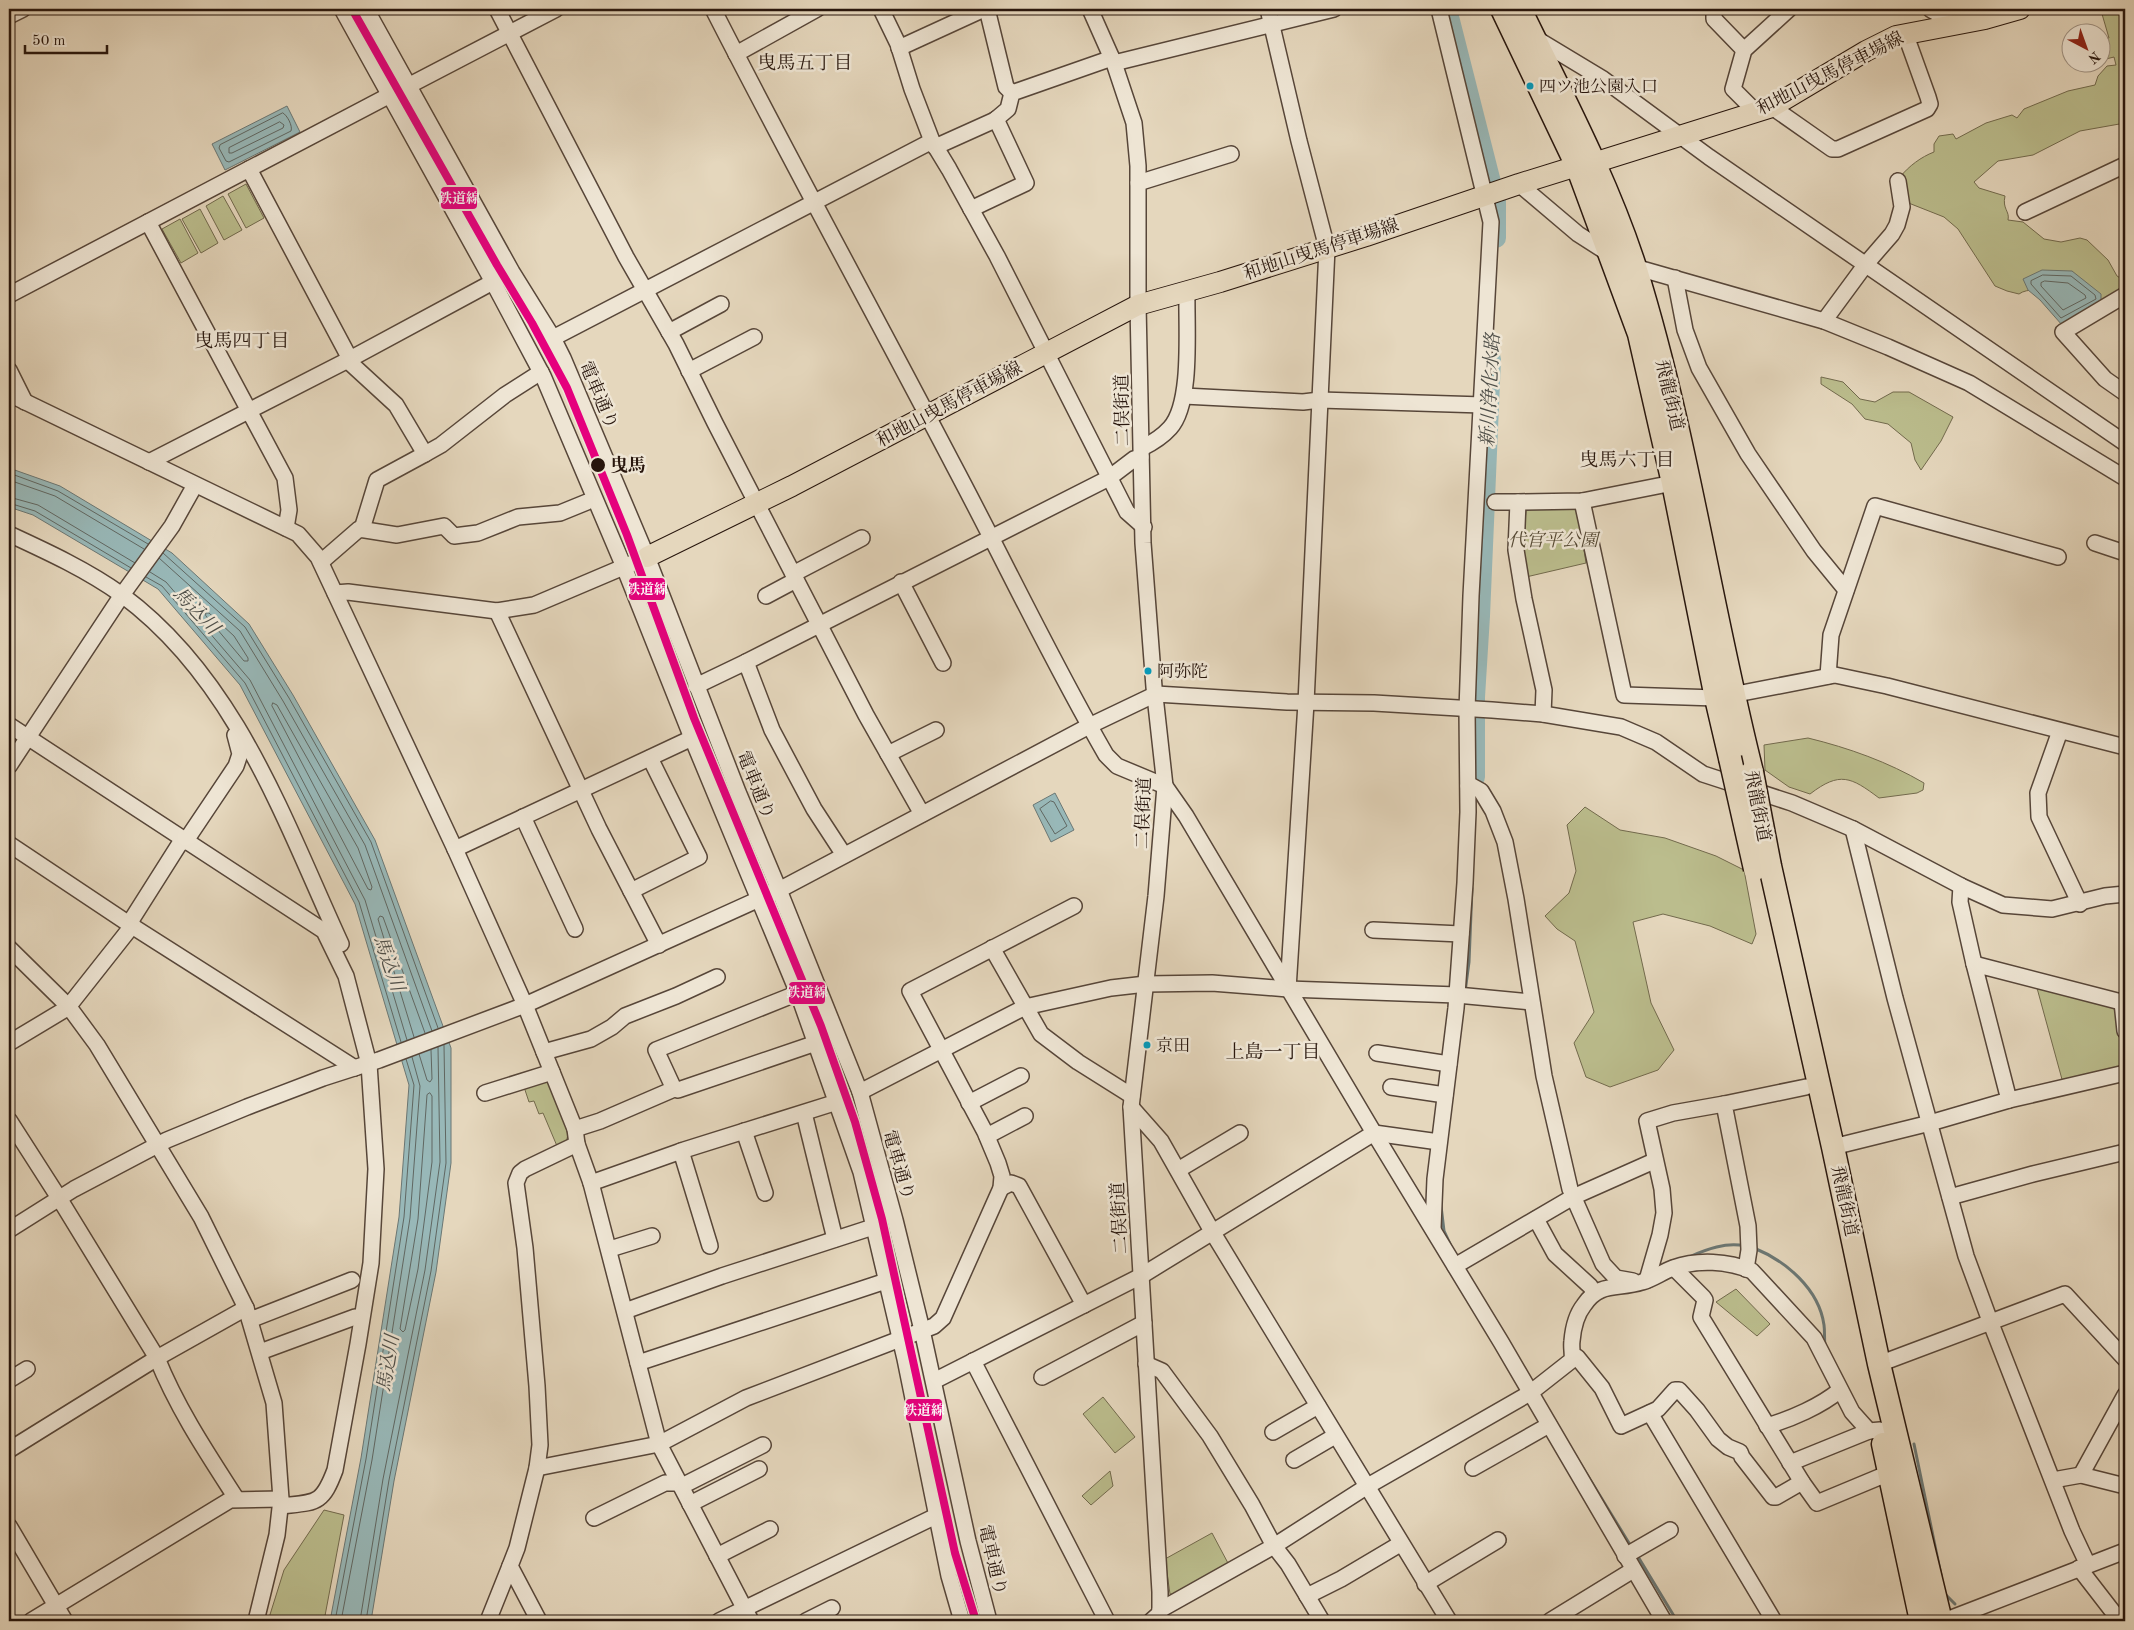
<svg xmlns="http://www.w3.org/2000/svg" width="2134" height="1630" font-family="'Old Standard TT','Noto Serif JP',serif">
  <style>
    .green { fill: #bbbd8d; stroke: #726a4d }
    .water { fill: #98b8b8; stroke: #6b7774 }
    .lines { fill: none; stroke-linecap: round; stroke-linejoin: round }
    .shore { stroke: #606762; stroke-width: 1 }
    .stream { stroke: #6b7774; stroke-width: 3 }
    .river { stroke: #98b8b8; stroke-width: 20 }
    .minor-casing { stroke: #574639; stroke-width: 18 }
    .major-casing { stroke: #28160d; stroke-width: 22 }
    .highway-casing { stroke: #28160d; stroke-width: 25 }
    .minor { stroke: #eee5d4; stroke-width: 15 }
    .major { stroke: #e5d7bd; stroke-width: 20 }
    .highway { stroke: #e5d7bd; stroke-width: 22 }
    .highway-bridge-casing { stroke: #28160d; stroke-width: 25; stroke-linecap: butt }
    .highway-bridge { stroke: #e5d7bd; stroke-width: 22 }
    .rail-1-casing { stroke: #eee5d4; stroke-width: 11 }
    .rail-1 { stroke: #e5007d; stroke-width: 8 }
    .bus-dot { fill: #049abb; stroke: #eee5d4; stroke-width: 2 }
    .stop-dot { fill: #28160d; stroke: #eee5d4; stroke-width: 2 }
    .labels { text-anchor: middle; stroke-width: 5; stroke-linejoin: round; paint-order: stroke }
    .bus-label { font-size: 17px; fill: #28160d; stroke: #eee5d4; text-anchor: start }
    .street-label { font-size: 18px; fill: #28160d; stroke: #eee5d4 }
    .stop-label { font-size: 18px; font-weight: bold; fill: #28160d; stroke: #eee5d4; text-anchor: start }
    .park-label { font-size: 18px; font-style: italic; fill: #544833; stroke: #eee5d4 }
    .neighbourhood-label { font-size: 19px; fill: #28160d; stroke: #eee5d4 }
    .water-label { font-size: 19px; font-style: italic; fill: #4f4f49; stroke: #eee5d4 }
    .line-badge { stroke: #eee5d4; stroke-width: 2 }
    .badge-label { font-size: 14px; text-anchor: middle; font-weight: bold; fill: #fff }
  </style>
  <rect width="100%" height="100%" fill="#e5d7bd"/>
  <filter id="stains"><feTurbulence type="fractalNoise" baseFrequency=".004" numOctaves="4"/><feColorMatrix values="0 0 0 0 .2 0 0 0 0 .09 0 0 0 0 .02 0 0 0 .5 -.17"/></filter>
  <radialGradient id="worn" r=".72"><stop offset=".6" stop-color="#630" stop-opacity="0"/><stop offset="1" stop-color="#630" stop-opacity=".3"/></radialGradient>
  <g class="green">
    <path d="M2092 9H2125L2121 26 2125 33V123L2080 131 2033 155 1998 161 1974 182 1979 188 2005 196C2002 209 2010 211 2008 220L2023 222 2044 239 2061 242 2080 238 2087 240 2108 260 2117 276 2125 281V288L2101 306C2082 300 2035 282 2019 294L2007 291 1995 286 1958 229 1944 217 1906 202 1900 177C1909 166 1921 157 1934 152V144L1939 136 1953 134 1956 139 1986 123 2012 115 2017 118 2024 109 2068 91 2095 85 2098 76 2107 66 2116 65 2114 57 2102 60V39L2109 38 2102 14Z"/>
    <polygon points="246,184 264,218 246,228 228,194"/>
    <polygon points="223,196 242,230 224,240 206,206"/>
    <polygon points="200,209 218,243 201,253 182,219"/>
    <polygon points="180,219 198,253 181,263 162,229"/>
    <polygon points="1821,377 1843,382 1860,399 1875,402 1893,392 1909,392 1953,417 1941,441 1921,470 1915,460 1911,443 1888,424 1865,419 1852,404 1821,384"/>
    <polygon points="1573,506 1578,510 1586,563 1526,577 1522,552 1526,511 1530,507"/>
    <path d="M1808 738C1849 748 1888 762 1924 783L1923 790 1917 793 1879 798C1851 777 1840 771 1810 794L1789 787 1765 770 1764 745Z"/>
    <polygon points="1585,807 1620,830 1665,838 1716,856 1744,870 1756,934 1752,944 1710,926 1663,914 1633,922 1651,1003 1674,1050 1658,1070 1610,1087 1586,1077 1574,1043 1594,1012 1575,941 1557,929 1545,916 1569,893 1576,871 1567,825"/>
    <polygon points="2037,988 2116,1006 2125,1065 2121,1070 2063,1083"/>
    <polygon points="549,1079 569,1130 566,1143 557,1146 543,1113 539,1114 534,1101 529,1102 524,1087"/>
    <polygon points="1736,1289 1770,1324 1757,1336 1716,1302"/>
    <polygon points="1103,1397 1135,1437 1115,1453 1083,1414"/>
    <polygon points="1110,1471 1113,1486 1091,1505 1082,1496"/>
    <polygon points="324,1510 344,1515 324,1621 268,1621 284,1570"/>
    <polygon points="1212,1533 1229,1565 1177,1595 1170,1594 1165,1559"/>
  </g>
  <g class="water">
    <polygon points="287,106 300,132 225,170 212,144"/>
    <polygon points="2042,270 2072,271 2101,294 2101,303 2062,325 2040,300 2028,290 2023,279"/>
    <polygon points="9,468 60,486 172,553 249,624 293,695 375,840 451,1048 451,1163 436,1272 394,1481 371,1621 330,1621 361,1458 399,1217 409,1085 355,904 240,685 158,589 33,515 9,507"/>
    <polygon points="1055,793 1074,830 1051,842 1033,805"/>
  </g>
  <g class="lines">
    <g class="shore">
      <path d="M283 113C287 115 293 126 291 131L229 162 226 161 219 148 220 145Z"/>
      <polygon points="280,122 284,125 283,128 232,153 229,153 229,148"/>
      <polygon points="2043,275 2071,276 2095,295 2096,299 2061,318 2031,284 2031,281"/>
      <polygon points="2045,281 2068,283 2085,295 2086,298 2063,310 2041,286 2041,283"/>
      <polyline points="9,473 58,491 148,544"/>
      <polyline points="9,480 55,496 144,549"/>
      <polyline points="9,497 38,505 135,563"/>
      <polyline points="9,503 35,511 131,568"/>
      <polyline points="163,553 245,627 289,698 371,842 438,1028"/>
      <polyline points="159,558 240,631 283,701 365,845 432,1031"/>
      <polyline points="150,572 166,582 250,680 365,900 407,1040"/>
      <polyline points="146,577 162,586 245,683 359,902 401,1042"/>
      <polygon points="206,613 209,613 234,636 248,658 248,661 244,661 206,616"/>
      <polygon points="273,703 277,705 358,848 372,887 371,890 368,889 272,706"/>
      <polygon points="1051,801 1054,802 1067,826 1055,834 1040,809"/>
      <polyline points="414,1037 378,919 380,916 383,917 425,1033"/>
      <polyline points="419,1054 427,1080 430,1082 432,1079 431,1050"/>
      <polygon points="430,1093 432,1096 432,1162 418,1269 405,1330 403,1332 400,1329 418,1219 427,1095"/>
      <polyline points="335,1621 366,1459 404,1217 414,1085 406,1059"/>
      <polyline points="341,1621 372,1460 410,1218 420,1086 412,1057"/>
      <polyline points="360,1621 383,1479 425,1270 440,1162 438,1047"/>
      <polyline points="366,1621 389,1480 431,1271 446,1163 444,1045"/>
    </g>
    <g class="stream">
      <polyline points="1746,174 1780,197"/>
      <polyline points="1475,777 1482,784"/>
      <polyline points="1465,992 1469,962 1472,888"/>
      <polyline points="1441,1206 1444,1231 1450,1244"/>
      <path d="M1754 1248C1786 1261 1819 1289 1824 1325 1825 1332 1824 1338 1825 1345"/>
      <path d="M1689 1257C1707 1249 1726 1242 1745 1246"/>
      <polyline points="1914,1444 1941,1575"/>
      <polyline points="1578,1460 1632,1548"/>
      <polyline points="1637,1555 1677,1621"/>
      <polyline points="1945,1594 1955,1604"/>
    </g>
    <g class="river">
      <polyline points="1447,9 1496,202 1496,238"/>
      <polyline points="1475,777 1475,697 1480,616 1491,359"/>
    </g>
    <defs>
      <g id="minor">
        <polyline points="342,9 493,282 543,376 624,567 692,738 799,996 861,1172 905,1359 949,1576 962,1621"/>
        <polyline points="366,9 512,272 553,338 563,358 647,557 738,792 779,890 860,1092 895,1220 922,1330 968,1541 989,1621"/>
        <polyline points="497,9 626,257 676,344 715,423 866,715 922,814"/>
        <path d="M713 9C791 162 874 313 954 466 1005 562 1051 660 1106 755L1117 766 1165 786 1186 816 1374 1133 1501 1342 1664 1621"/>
        <polyline points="881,9 898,44 912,89 932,141 949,169 997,256 1127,512 1144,527"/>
        <polyline points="987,9 1006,87 1012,93"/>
        <polyline points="1090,9 1114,63 1134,123 1138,166 1138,305 1143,543 1154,687 1165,786 1156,896 1131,1107 1160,1592 1160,1613 1151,1621"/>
        <polyline points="1268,9 1299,141 1327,248 1306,703 1288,989"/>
        <polyline points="1714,9 1714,19 1744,50"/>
        <polyline points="1930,9 1935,12 1953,9"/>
        <polyline points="9,16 23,9"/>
        <polyline points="1535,38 1603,79 1709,157 2125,443"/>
        <polyline points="899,48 984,9"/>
        <polyline points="736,54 817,9"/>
        <polyline points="1114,63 1334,9"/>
        <polyline points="410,85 556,9"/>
        <polyline points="1772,107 1832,149 1838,149 1927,109 1930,104 1928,97 1905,33"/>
        <polyline points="1756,112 1733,89 1744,50 1789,9"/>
        <polyline points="935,147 995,120 1008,109 1012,93 1112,58"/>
        <polyline points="249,169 350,359"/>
        <polyline points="1138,183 1231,154"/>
        <polyline points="1519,184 1578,234 1611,255"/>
        <polyline points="971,209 1026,183 996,119"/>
        <polyline points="2025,212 2125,165"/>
        <polyline points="148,222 285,478 289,510 286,528"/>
        <polyline points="1631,266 1824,321 1888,347 1969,383 2125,478"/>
        <polyline points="1675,278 1685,330 1699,368 1748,454 1814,551 1846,590"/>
        <polyline points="9,295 390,95"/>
        <polyline points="2125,295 2063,332 2105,379 2125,393"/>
        <polyline points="1824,321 1866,264 1892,234 1897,225 1902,207 1898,181"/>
        <polyline points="669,332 721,304"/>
        <polyline points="553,338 932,141"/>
        <polyline points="347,360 396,405 425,454 441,445 505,395 541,372"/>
        <polyline points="9,370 25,402"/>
        <polyline points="689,371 754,337"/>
        <polyline points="9,394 298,534 318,557 455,849 525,1005 575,1129 577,1144 591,1183 659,1444 751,1621"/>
        <polyline points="1184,396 1303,402 1320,400 1483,405"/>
        <path d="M1142 448C1152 443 1162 437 1170 428 1193 403 1186 326 1187 291"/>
        <polyline points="149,462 350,359 502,277"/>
        <polyline points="1582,501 1624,695 1716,698 1835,675 1887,686 2125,747"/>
        <polyline points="1495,502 1518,502"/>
        <polyline points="362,529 377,480 425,454"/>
        <path d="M9 534C48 552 87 570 122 595 236 679 284 820 341 944"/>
        <polyline points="2095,543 2125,553"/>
        <polyline points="321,562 359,529 397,535 444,526 454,536 478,533 518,517 560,513 587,502"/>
        <polyline points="793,574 862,538"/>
        <polyline points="901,582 943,663"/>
        <polyline points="335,593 348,592 497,611 534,605 647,557"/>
        <polyline points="766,596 796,580"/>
        <polyline points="497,611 599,829 659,945"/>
        <polyline points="746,662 1109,478 1134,459 1141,457"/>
        <polyline points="1828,676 1831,635 1875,506 2058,557"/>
        <polyline points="696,686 746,662 772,730 814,809 844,855"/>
        <polyline points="1543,714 1544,690 1524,599 1516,550 1518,502 1582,501 1673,483"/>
        <path d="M9 725 324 931 346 976 369 1064 376 1169 371 1263 358 1344 335 1470C322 1505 316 1502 281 1506"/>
        <polyline points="2060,731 2038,793 2039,817 2080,904"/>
        <polyline points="888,754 936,730"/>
        <polyline points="9,766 122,595 172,526 195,485"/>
        <polyline points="1468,786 1472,786 1481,791 1493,811 1505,842 1516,899 1544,1076 1570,1189 1603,1264 1616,1278 1633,1281"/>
        <polyline points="523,817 575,929"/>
        <polyline points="1853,829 1895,998 1966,1256 1990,1321 2072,1531 2088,1565"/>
        <polyline points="185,842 236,766 240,754 235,735"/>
        <polyline points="9,844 132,926 355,1068"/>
        <polyline points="455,849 692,738"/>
        <polyline points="1961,886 1960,902 1974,964"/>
        <polyline points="631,891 699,857 650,758"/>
        <polyline points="1373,930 1461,934"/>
        <polyline points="9,948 69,1007 97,1045 201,1217 246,1308 274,1403 281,1499 277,1535 256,1621"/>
        <polyline points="992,948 1041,1034 1078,1062 1132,1096"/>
        <polyline points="2122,1002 2125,1031"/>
        <polyline points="67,1004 72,1002 132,926 132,919 182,840"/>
        <polyline points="9,1043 69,1007"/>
        <polyline points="544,1052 591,1039 612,1027 625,1016 676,996 717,977"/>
        <polyline points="1377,1053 1449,1064"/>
        <polyline points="1391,1087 1445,1095"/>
        <polyline points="674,1089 656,1050 798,993"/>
        <polyline points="860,1092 1025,1007 1111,988 1146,984 1212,983 1288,989 1457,995 1531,1002"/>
        <polyline points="485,1093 552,1072"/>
        <polyline points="2009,1100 2125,1073"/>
        <polyline points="969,1103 1021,1076"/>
        <polyline points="1131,1107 1161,1141 1213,1233 1449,1621"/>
        <polyline points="804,1113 835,1239"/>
        <path d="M9 1120 59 1198 157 1358C177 1408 207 1453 236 1498"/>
        <polyline points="575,1129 600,1121 674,1089 678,1090 816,1043"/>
        <polyline points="744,1131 765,1193"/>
        <polyline points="987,1136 1025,1116"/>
        <polyline points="1833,1147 1930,1123 2009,1100 1974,964 2125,1003"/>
        <polyline points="681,1151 710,1246"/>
        <polyline points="1178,1170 1240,1133"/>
        <polyline points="591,1183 684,1150 837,1102"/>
        <polyline points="1001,1188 1011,1183 1019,1186 1084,1305"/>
        <polyline points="1950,1197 2033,1174 2125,1152"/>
        <polyline points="1536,1219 1555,1254 1590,1286 1595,1293"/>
        <polyline points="1433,1228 1435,1179 1456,1008 1465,883 1468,812 1467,710 1471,596 1491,222 1439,9"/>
        <polyline points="9,1230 74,1189 167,1140 247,1107 323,1078 379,1060 525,1005 779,890 1089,726 1156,694 1287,702 1374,703 1492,710 1543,714 1621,727 1656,742 1703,774 1792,803 1853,829 1961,886 2003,905 2052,909 2105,896 2125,894"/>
        <polyline points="610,1249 652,1236"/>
        <polyline points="1455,1266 1573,1197 1654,1161"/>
        <polyline points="1674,1268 1703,1297 1705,1300 1701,1317 1802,1482 1817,1503 1889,1473"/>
        <polyline points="1746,1269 1749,1250 1748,1226 1724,1104 1806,1087"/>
        <polyline points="1647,1280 1660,1235 1664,1213 1662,1189 1647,1121 1673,1113 1724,1104"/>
        <polyline points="625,1311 722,1276 873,1227"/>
        <polyline points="250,1320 352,1280"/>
        <polyline points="260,1352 355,1317"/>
        <polyline points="1573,1356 1577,1357 1602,1388 1621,1426 1658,1409 1675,1390 1679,1390 1697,1410 1718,1439 1728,1447 1740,1452 1742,1457 1773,1497 1776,1497 1802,1482"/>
        <polyline points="973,1361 1107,1621"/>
        <polyline points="638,1363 886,1281"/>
        <polyline points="1146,1364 1162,1371 1210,1436 1252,1505 1274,1546 1288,1564 1322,1621"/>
        <polyline points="1879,1364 2065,1294 2125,1359"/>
        <polyline points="1042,1377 1144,1323"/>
        <polyline points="9,1380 27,1369"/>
        <polyline points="934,1381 1141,1276 1374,1133 1439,1142"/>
        <polyline points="1650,1413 1774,1621"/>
        <path d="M1767 1426C1791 1419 1821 1406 1840 1390"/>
        <polyline points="1273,1432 1318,1406"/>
        <polyline points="9,1450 157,1358 246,1308"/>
        <polyline points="1294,1460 1335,1436"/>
        <polyline points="1790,1463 1869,1431"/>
        <polyline points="537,1468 659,1444 746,1398 934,1326 943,1318 1001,1188 1002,1176 998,1163 985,1132 910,991 1074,906"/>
        <polyline points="1473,1468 1549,1425"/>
        <polyline points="2081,1475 2125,1395"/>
        <polyline points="2053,1480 2081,1475 2125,1486"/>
        <polyline points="682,1486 763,1445"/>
        <polyline points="690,1504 759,1469"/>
        <polyline points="594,1518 665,1483 680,1483"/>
        <polyline points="9,1526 65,1621"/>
        <polyline points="717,1556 770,1529"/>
        <polyline points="1625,1556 1670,1530"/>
        <polyline points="2079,1568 2120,1621"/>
        <polyline points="1425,1584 1498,1540"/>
        <polyline points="1307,1596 1341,1579 1400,1544"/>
        <path d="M1160 1610 1274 1546 1366 1487 1530 1393 1572 1360C1573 1354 1571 1347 1572 1341 1573 1329 1576 1315 1584 1305 1600 1281 1618 1290 1642 1282 1653 1279 1662 1272 1673 1268 1698 1259 1728 1261 1752 1271L1814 1338 1852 1412 1869 1431 1880 1430"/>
        <polyline points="31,1621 230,1500 281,1499"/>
        <polyline points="488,1621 510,1566"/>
        <polyline points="539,1621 510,1566 517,1548 537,1468 540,1445 537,1386 525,1248 516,1183 520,1173 525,1169 577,1144"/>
        <polyline points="719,1621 936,1516"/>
        <polyline points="806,1621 832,1608"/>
        <polyline points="1550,1621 1633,1570"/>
        <polyline points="1944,1621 2125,1551"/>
      </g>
      <polyline id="major" points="647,557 792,486 1138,305 1220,282 1366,236 1519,184 1577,166 1594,165 1603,160 1772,107 1866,51 1896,36 1985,19 2020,9"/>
      <g id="highway">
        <polyline points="1502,9 1577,166 1639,334 1673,483 1716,698 1730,758"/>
        <path d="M1520 9C1561 94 1607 179 1636 270 1687 435 1710 606 1752 772"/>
        <polyline points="1770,866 1833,1147 1879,1364 1941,1621"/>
        <polyline points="1883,1444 1921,1621"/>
      </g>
    </defs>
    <use href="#minor" class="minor-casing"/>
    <use href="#major" class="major-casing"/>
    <use href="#highway" class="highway-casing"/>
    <use href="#minor" class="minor"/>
    <use href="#major" class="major"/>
    <use href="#highway" class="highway"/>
    <defs>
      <g id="highway-bridge">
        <polyline points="1730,758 1755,869"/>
        <polyline points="1752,772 1770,866"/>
      </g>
    </defs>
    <use href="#highway-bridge" class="highway-bridge-casing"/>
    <use href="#highway-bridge" class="highway-bridge"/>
    <defs>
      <polyline id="rail-1" points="352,9 497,265 532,323 567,388 627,535 694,718 821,1026 855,1122 882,1219 955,1553 976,1621"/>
    </defs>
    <use href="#rail-1" class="rail-1-casing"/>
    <use href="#rail-1" class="rail-1"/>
  </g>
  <g class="bus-dot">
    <circle cx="1530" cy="86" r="4.5"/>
    <circle cx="1148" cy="671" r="4.5"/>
    <circle cx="1147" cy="1045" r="4.5"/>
  </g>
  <circle class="stop-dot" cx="598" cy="465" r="8"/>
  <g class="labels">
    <g class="bus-label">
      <text x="1539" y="92">四ツ池公園入口</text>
      <text x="1157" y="677">阿弥陀</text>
      <text x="1156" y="1051">京田</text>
    </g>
    <g class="street-label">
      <text transform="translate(1830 73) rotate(-27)" y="6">和地山曳馬停車場線</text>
      <text transform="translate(1321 249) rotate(-18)" y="6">和地山曳馬停車場線</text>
      <text transform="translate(599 395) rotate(67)" y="6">電車通り</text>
      <text transform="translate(1670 395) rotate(77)" y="6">飛龍街道</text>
      <text transform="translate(949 404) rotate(-28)" y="6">和地山曳馬停車場線</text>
      <text transform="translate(1122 410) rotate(-91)" y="6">二俣街道</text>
      <text transform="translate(756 785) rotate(68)" y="6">電車通り</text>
      <text transform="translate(1758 806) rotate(79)" y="6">飛龍街道</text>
      <text transform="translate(1143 813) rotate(-88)" y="6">二俣街道</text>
      <text transform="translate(899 1165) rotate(74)" y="6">電車通り</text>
      <text transform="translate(1845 1201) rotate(78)" y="6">飛龍街道</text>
      <text transform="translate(1119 1218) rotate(-93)" y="6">二俣街道</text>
      <text transform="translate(993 1560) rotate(77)" y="6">電車通り</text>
    </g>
    <g class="stop-label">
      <text x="610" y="471">曳馬</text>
    </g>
    <g class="park-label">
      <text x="1553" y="546">代官平公園</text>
    </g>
    <g class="neighbourhood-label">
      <text x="805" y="69">曳馬五丁目</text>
      <text x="242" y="347">曳馬四丁目</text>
      <text x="1627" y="466">曳馬六丁目</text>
      <text x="1273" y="1058">上島一丁目</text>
    </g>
    <g class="water-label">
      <text transform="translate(1489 390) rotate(-87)" y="7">新川浄化水路</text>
      <text transform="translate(197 610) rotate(46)" y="7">馬込川</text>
      <text transform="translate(390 963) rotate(71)" y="7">馬込川</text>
      <text transform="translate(387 1363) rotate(-81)" y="7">馬込川</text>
    </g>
  </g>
  <g class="line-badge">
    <rect x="440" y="186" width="38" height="24" rx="5" fill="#e5007d"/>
    <rect x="628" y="577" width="38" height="24" rx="5" fill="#e5007d"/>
    <rect x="788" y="981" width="38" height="24" rx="5" fill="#e5007d"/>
    <rect x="905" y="1398" width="38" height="24" rx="5" fill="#e5007d"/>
  </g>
  <g class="badge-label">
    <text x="459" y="203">鉄道線</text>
    <text x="647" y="594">鉄道線</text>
    <text x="807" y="997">鉄道線</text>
    <text x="924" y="1415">鉄道線</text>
  </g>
  <rect width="2134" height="1630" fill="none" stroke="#e5d7bd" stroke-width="30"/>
  <rect x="10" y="10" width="2114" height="1610" fill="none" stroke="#28160d" stroke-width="2.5"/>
  <rect x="15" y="15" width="2104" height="1600" fill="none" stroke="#28160d"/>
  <g transform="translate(2086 48) rotate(139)"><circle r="24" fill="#eee5d4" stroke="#9f9284"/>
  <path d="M0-4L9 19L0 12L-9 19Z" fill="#8f2418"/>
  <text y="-8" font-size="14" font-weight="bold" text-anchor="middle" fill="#28160d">N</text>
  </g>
  <path d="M25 45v8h82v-8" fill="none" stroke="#28160d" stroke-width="2.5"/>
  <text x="32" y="45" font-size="15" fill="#28160d" stroke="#eee5d4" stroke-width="4" paint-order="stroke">50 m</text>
  <rect width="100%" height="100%" filter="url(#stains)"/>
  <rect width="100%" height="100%" fill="url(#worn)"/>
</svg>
